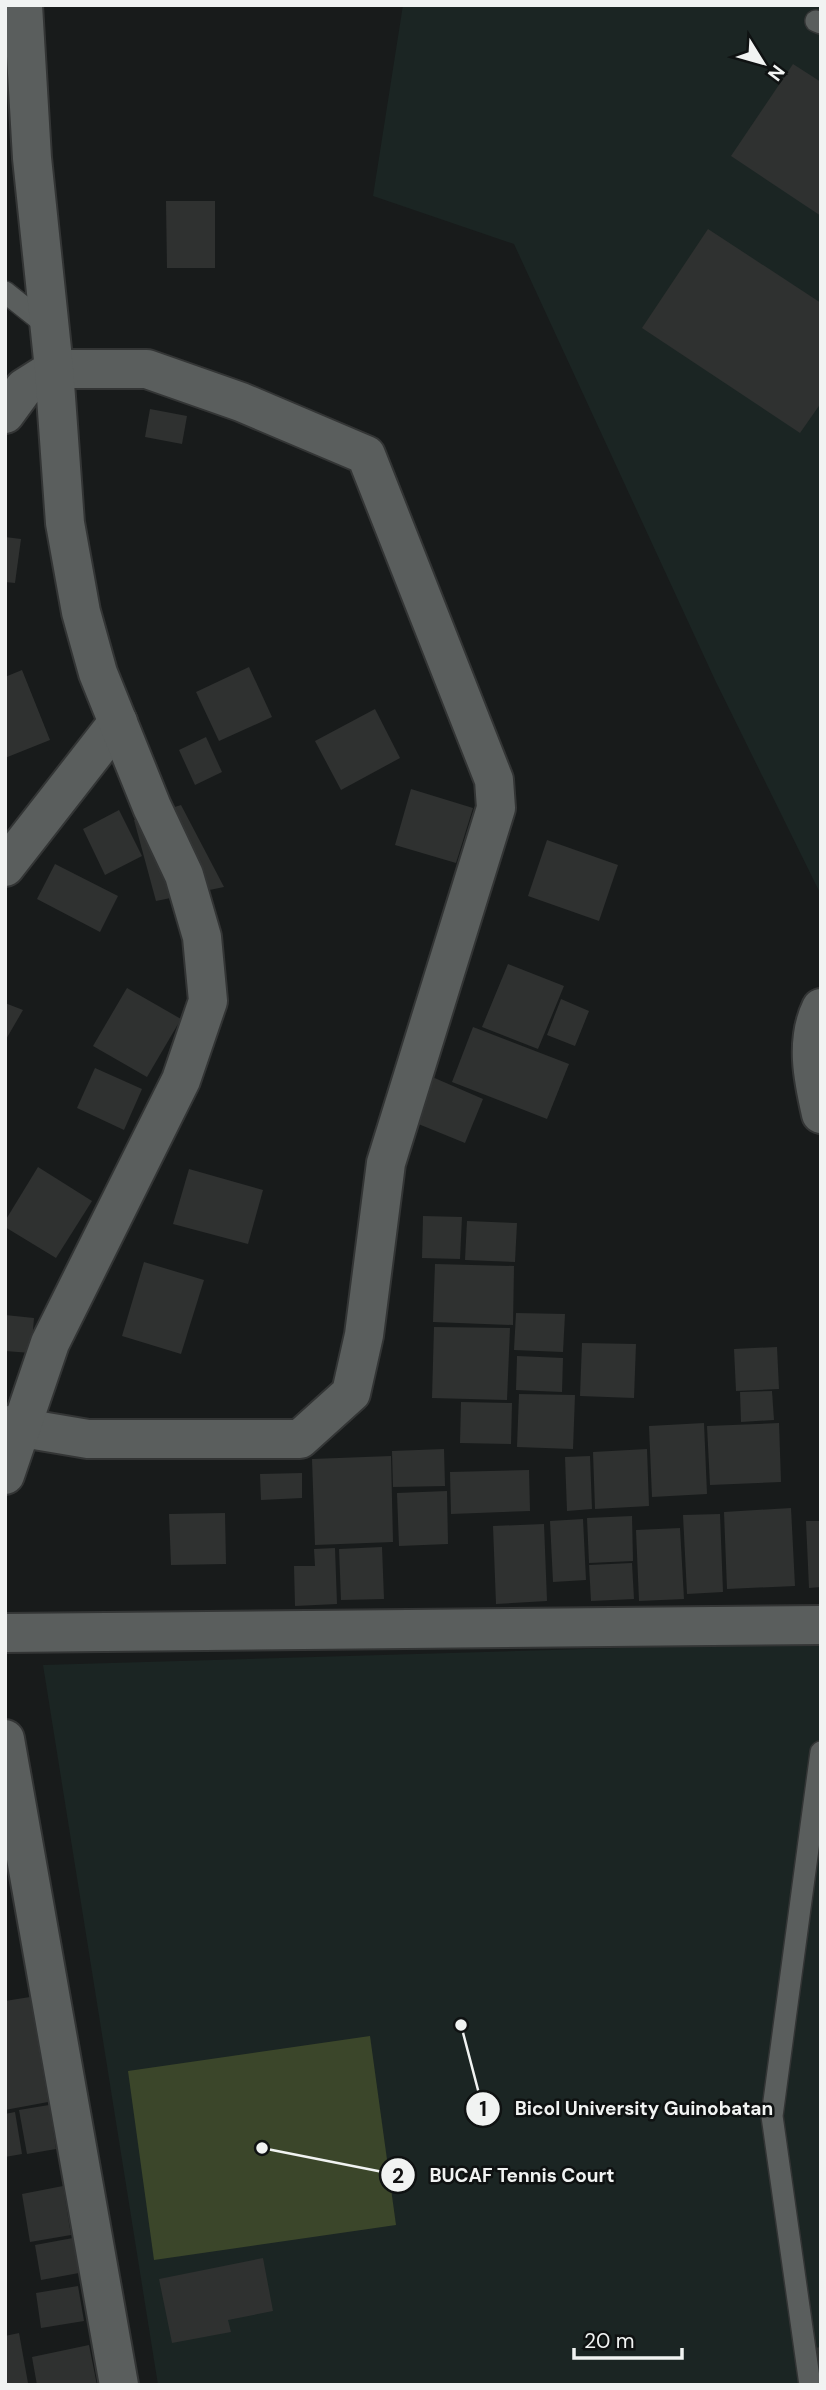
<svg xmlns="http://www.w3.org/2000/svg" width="826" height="2390" font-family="'DM Sans',sans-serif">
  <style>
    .built { fill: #1b2523 }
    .green { fill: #3b462a }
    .building { fill: #2f3130 }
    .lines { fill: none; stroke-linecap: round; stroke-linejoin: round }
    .lane-casing { stroke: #333535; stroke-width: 24 }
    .street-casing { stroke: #333535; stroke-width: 42 }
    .lane { stroke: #5a5e5d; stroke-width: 21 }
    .street { stroke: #5a5e5d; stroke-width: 38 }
    .leader { fill: none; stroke: #f1f3f2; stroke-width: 2.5 }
    .callout-dot { fill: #f1f3f2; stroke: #0f1212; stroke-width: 2.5 }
    .mark-label { font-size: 21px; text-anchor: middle; font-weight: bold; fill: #111 }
    .callout-label { font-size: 19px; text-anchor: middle; font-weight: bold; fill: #f1f3f2; stroke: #0f1212; stroke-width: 5; stroke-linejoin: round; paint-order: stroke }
  </style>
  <rect width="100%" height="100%" fill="#181b1b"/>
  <g class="built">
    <polygon points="403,5 821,5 821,895 715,680 514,244 373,196"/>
    <polygon points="821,1642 821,2385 158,2385 43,1665"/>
  </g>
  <polygon class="green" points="370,2036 396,2225 154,2260 128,2071"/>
  <g class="building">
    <polygon points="793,64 821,82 821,216 731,156"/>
    <polygon points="166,201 215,201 215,268 167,268"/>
    <polygon points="708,229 821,303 821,403 800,433 642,328"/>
    <polygon points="150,409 187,416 182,444 145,437"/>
    <polygon points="5,537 21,539 15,583 5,582"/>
    <polygon points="249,667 272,717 219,741 196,692"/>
    <polygon points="22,670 50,740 5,758 5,677"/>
    <polygon points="375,709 400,758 341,790 315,741"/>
    <polygon points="206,737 222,772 195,785 179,750"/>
    <polygon points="411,789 473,808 456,863 395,845"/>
    <polygon points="181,805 224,887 156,901 134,820"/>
    <polygon points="119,810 142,856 105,875 83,829"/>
    <polygon points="547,840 618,865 599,921 528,896"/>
    <polygon points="55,864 118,896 100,932 37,899"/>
    <polygon points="508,964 564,986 538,1049 482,1027"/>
    <polygon points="127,988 181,1019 147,1077 93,1046"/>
    <polygon points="561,999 589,1011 575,1046 547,1035"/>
    <polygon points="5,1003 23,1010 5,1041"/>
    <polygon points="473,1027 569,1064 547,1119 452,1082"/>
    <polygon points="95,1068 142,1089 124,1130 77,1108"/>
    <polygon points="430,1076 483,1099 465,1143 411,1121"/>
    <polygon points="38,1167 92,1201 56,1258 5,1227 5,1221"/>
    <polygon points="189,1169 263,1190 248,1244 173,1224"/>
    <polygon points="423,1216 462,1217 460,1259 422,1258"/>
    <polygon points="467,1221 517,1223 515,1262 465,1260"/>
    <polygon points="144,1262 204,1280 181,1354 122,1336"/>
    <polygon points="435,1264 514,1266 513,1325 433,1322"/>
    <polygon points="516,1313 565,1314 563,1352 514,1350"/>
    <polygon points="5,1315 34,1318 31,1353 5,1351"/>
    <polygon points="434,1327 510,1328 507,1400 432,1398"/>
    <polygon points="582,1343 636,1344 634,1398 580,1396"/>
    <polygon points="777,1347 779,1389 736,1391 734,1349"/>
    <polygon points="517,1356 563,1358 562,1392 516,1390"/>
    <polygon points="772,1391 774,1420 741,1422 740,1392"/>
    <polygon points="519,1394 575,1395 573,1449 517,1447"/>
    <polygon points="461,1402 512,1403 511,1444 460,1443"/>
    <polygon points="704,1423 707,1494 652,1497 649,1426"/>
    <polygon points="779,1423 781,1482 710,1485 707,1426"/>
    <polygon points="444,1449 445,1486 393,1487 392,1451"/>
    <polygon points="647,1449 649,1506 595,1509 593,1452"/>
    <polygon points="391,1456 393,1542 315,1545 312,1459"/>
    <polygon points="590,1456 592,1509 567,1511 565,1457"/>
    <polygon points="529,1470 530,1511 451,1514 450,1472"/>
    <polygon points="302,1473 302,1498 261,1500 260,1474"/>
    <polygon points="447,1491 448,1544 399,1546 397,1493"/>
    <polygon points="791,1508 795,1586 727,1589 724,1512"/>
    <polygon points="225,1513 226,1564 171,1565 169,1514"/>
    <polygon points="720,1514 723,1592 687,1594 683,1515"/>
    <polygon points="632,1516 633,1561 589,1563 587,1518"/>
    <polygon points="583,1519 586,1580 553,1582 550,1521"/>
    <polygon points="806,1521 821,1521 821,1587 809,1588"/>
    <polygon points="544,1524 547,1601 496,1604 493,1526"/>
    <polygon points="680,1528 684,1599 639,1601 636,1530"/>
    <polygon points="382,1547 384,1599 341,1600 339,1549"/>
    <polygon points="335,1548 337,1604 295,1606 294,1566 315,1566 314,1549"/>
    <polygon points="632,1563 634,1599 591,1601 589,1565"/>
    <polygon points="30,1997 48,2102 5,2110 5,2001"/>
    <polygon points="49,2105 56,2149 27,2154 19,2110"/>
    <polygon points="15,2112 22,2154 5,2157 5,2114"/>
    <polygon points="63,2186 71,2235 30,2242 22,2194"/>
    <polygon points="73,2238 79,2273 41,2280 35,2245"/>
    <polygon points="263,2258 273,2311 228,2320 231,2332 172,2343 159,2279"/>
    <polygon points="78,2286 84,2321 41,2328 36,2293"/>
    <polygon points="19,2333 28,2383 5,2385 5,2336"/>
    <polygon points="89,2345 97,2385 37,2385 32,2357"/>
    <polygon points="821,2347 821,2382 819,2382 814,2348"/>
  </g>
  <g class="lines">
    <defs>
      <g id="lane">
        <polyline points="816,21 821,23"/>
        <polyline points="5,292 49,327"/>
        <polyline points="810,2385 772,2116 821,1752"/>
      </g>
      <g id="street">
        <polyline points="5,414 24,388 54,369 147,369 241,402 366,455 494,780 496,808 386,1163 364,1335 351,1393 300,1439 88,1439 5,1425"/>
        <polyline points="5,867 118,722"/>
        <path d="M821 1008C805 1041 813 1079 821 1114"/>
        <polyline points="5,1475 50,1343 181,1080 208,1001 202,937 184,875 152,807 98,673 81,612 65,523 54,369 32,158 23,5"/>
        <polyline points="5,1633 821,1625"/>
        <polyline points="5,1739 119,2385"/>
      </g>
    </defs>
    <use href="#lane" class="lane-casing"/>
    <use href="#street" class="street-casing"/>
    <use href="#lane" class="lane"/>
    <use href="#street" class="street"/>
  </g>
  <path class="leader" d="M461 2025L483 2109M262 2148L398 2175"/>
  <g class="callout-dot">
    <circle cx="461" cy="2025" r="7"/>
    <circle cx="262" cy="2148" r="7"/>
    <circle cx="483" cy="2109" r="18"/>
    <circle cx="398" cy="2175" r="18"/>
  </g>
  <g class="mark-label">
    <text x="483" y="2116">1</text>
    <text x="398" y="2183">2</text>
  </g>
  <g class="callout-label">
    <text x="644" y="2115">Bicol University Guinobatan</text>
    <text x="522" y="2182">BUCAF Tennis Court</text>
  </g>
  <rect width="826" height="2390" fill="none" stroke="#f1f3f2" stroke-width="14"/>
  <g transform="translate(763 63) rotate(127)" stroke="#0f1212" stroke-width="5" paint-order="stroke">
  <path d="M0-5L12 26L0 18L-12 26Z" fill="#f1f3f2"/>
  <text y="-10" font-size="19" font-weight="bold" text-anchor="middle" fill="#f1f3f2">N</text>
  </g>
  <path d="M574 2348v10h108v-10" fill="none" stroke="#f1f3f2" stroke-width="3.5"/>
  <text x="584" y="2348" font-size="21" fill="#f1f3f2" stroke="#0f1212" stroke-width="5" paint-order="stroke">20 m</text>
</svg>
